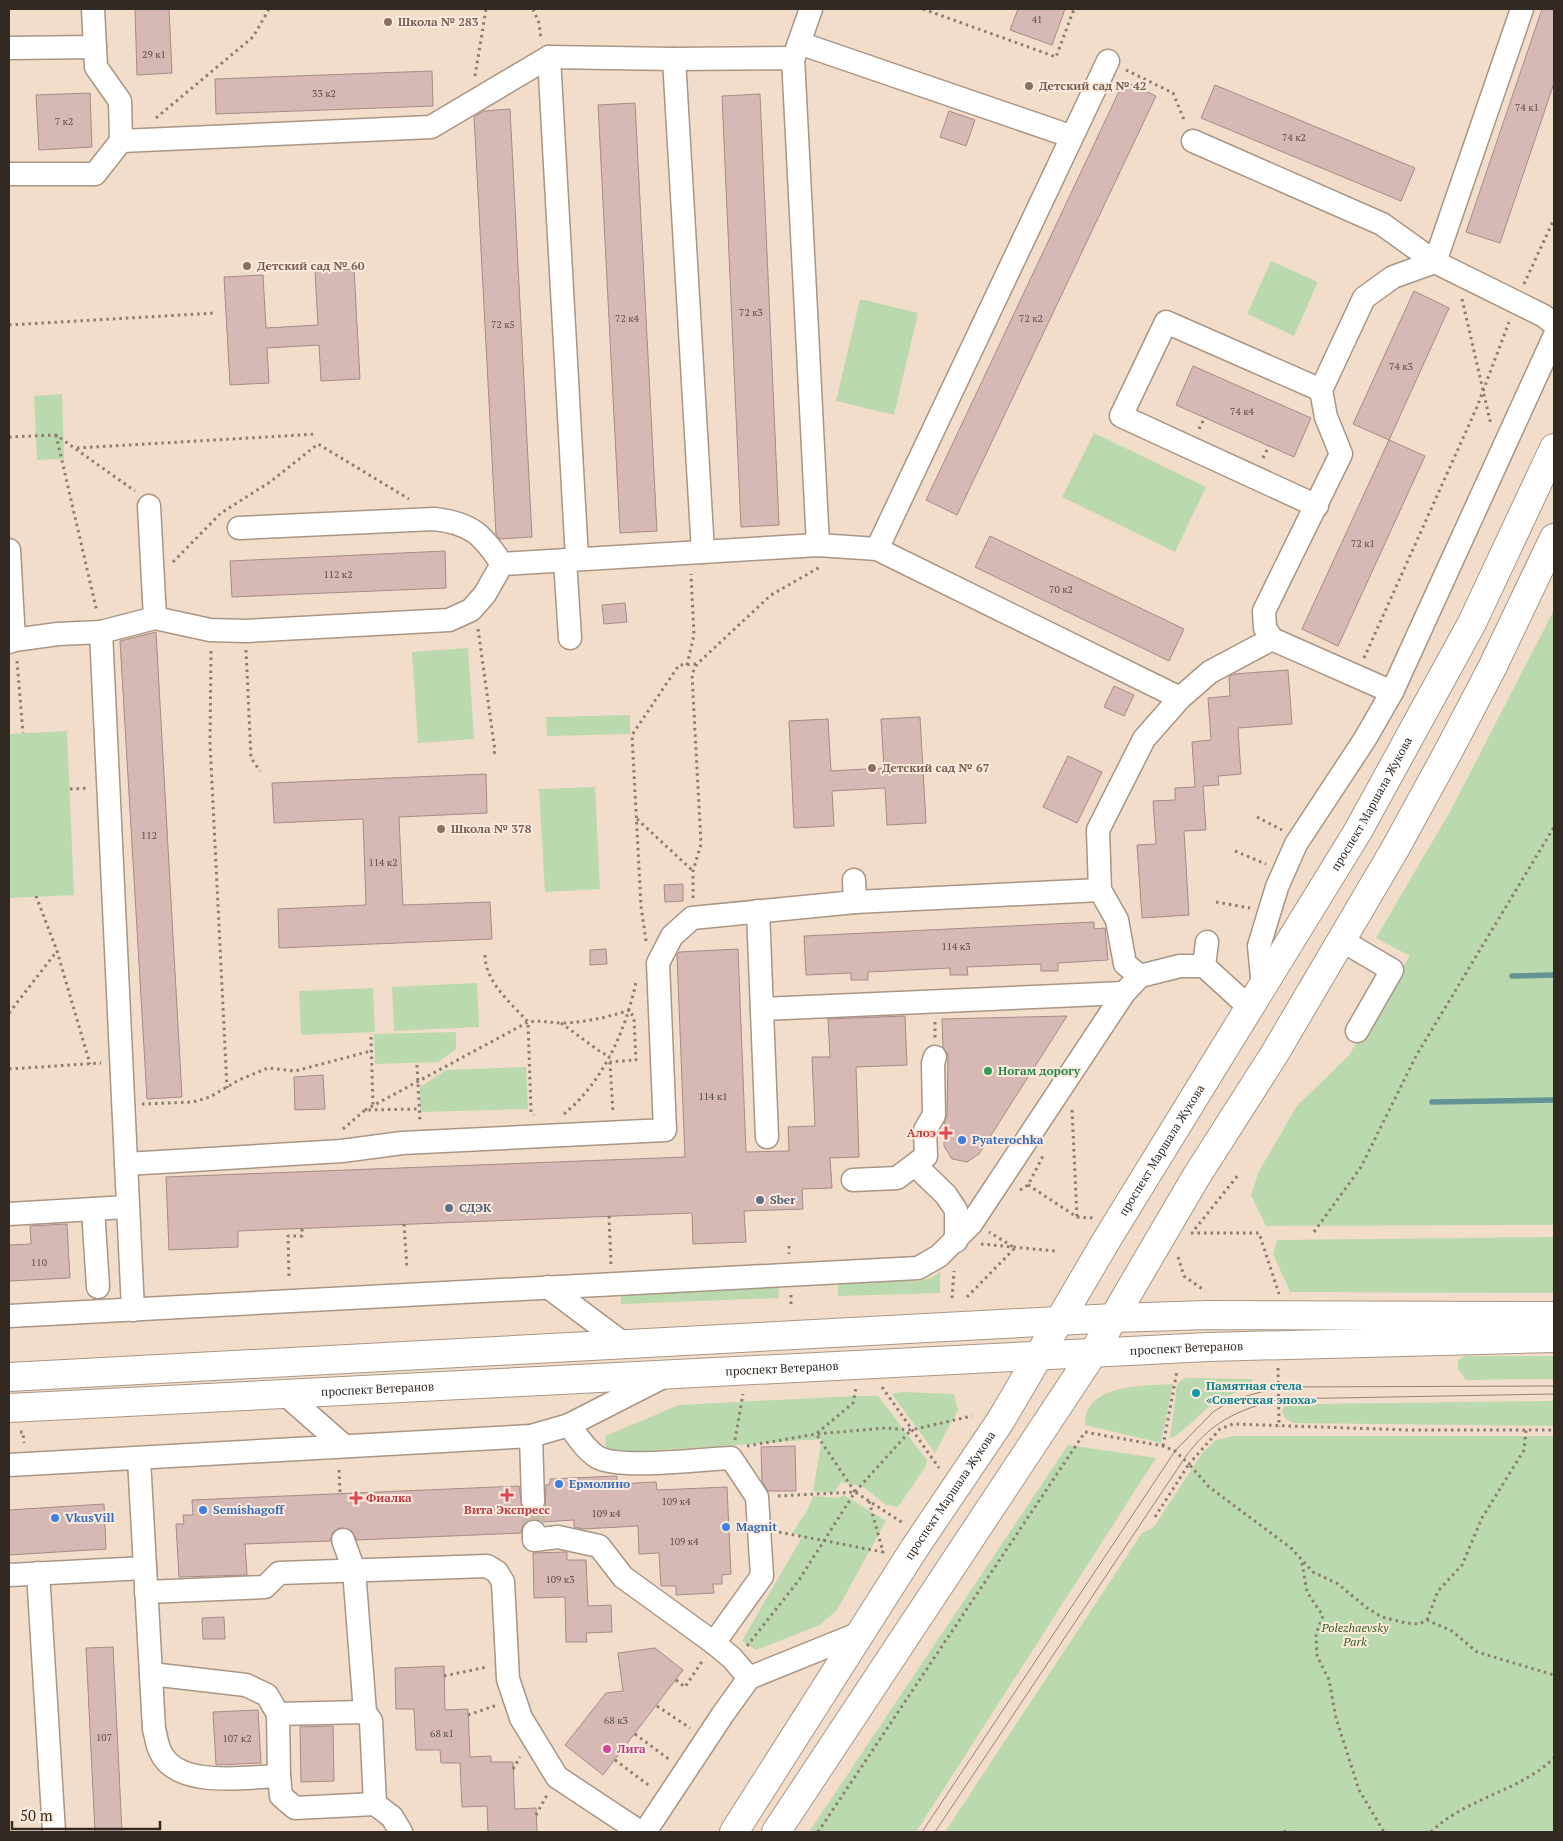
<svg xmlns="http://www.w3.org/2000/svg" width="1563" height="1841" font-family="'PT Serif',serif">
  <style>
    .green { fill: #bbd9ae }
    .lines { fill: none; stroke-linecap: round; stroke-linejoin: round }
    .stream { stroke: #639395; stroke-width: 5.5 }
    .building { fill: #d6b8b5; stroke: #a68a87 }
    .minor-tunnel { stroke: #cbb9a8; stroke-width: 22; stroke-dasharray: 22 11; stroke-linecap: butt }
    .minor-casing { stroke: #a99584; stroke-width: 25 }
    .major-casing { stroke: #a99584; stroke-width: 30 }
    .path { stroke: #8a7c70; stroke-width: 3; stroke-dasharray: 2.5 4; stroke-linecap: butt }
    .minor { stroke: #fff; stroke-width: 22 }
    .major { stroke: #fff; stroke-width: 28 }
    .tram { stroke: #928376; stroke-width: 1 }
    .education-dot { fill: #8d6e63; stroke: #fcebdc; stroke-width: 2 }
    .leisure-dot { fill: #2e9e5b; stroke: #fcebdc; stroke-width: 2 }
    .health-dot { fill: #e0444e; stroke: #fcebdc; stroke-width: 2 }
    .shop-dot { fill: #3f7fe0; stroke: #fcebdc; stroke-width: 2 }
    .service-dot { fill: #5c6f8a; stroke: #fcebdc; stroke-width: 2 }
    .culture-dot { fill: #0f9aa8; stroke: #fcebdc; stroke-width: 2 }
    .hotel-dot { fill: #d1479c; stroke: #fcebdc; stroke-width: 2 }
    .labels { text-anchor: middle; stroke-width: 4; stroke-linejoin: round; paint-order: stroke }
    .number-label { font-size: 10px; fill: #5a4d47 }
    .education-label { font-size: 12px; font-weight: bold; fill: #785e54; stroke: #fcebdc; text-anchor: start }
    .street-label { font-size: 12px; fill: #312922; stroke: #fcebdc }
    .leisure-label { font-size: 12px; font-weight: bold; fill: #27864d; stroke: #fcebdc; text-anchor: start }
    .health-label { font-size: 12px; font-weight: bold; fill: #be3a42; stroke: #fcebdc; text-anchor: end }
    .shop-label { font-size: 12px; font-weight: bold; fill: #366cbe; stroke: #fcebdc; text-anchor: start }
    .service-label { font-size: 12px; font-weight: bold; fill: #4e5e75; stroke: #fcebdc; text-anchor: start }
    .culture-label { font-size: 12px; font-weight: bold; fill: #0d838f; stroke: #fcebdc; text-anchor: start }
    .park-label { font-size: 12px; font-style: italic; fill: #3a6124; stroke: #fcebdc }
    .hotel-label { font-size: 12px; font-weight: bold; fill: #b23c85; stroke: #fcebdc; text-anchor: start }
  </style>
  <rect width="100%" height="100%" fill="#f2ddca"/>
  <g class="green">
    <polygon points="1271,261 1318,282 1294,336 1247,314"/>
    <polygon points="860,299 918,313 894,415 836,401"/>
    <polygon points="62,394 64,459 37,460 34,396"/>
    <polygon points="1094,433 1206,487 1175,552 1062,497"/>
    <polygon points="1554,610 1554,1225 1266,1226 1251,1195 1259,1171 1297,1106 1349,1055 1410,956 1376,938 1452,808"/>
    <polygon points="468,648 474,739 418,743 412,652"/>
    <polygon points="630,715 630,734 547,736 546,717"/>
    <polygon points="67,731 74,895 9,898 9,734"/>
    <polygon points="595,787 600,889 545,892 539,789"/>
    <polygon points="477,983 479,1027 394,1031 392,987"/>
    <polygon points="373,988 375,1032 301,1035 299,991"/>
    <polygon points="456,1032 456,1049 438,1062 375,1064 374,1034"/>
    <polygon points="526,1067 528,1109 420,1112 420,1087 446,1070"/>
    <polygon points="1554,1237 1554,1293 1290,1292 1273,1254 1277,1240"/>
    <polygon points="940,1272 940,1293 838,1296 838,1283 918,1281 931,1278"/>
    <polygon points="778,1283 779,1298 621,1304 621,1289 630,1294 716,1290 717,1286"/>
    <polygon points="1464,1356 1554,1356 1554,1379 1466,1380 1458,1369 1458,1361"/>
    <path d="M1185 1378 1252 1379 1251 1387C1236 1392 1222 1397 1209 1407 1198 1415 1181 1435 1170 1438L1177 1384Z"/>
    <path d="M1173 1384 1161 1443 1085 1425C1084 1383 1145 1386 1173 1384Z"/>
    <polygon points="901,1392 954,1394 958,1410 935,1453 892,1394"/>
    <polygon points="853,1396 878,1396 927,1460 926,1466 898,1507 886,1505 863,1487 841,1482 834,1493 813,1491 822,1439 614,1453 606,1449 605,1436 679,1405"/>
    <polygon points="1554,1401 1554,1426 1293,1423 1286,1419 1282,1412 1284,1406 1313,1404"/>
    <polygon points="1234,1436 1554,1436 1554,1832 945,1832 1142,1533 1153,1528 1203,1452 1216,1440"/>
    <polygon points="1068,1445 1156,1458 916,1832 809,1832"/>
    <polygon points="844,1495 886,1521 837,1610 820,1625 756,1650 742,1641 802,1537 793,1532 808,1509 813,1496 838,1498"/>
  </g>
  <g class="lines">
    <g class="stream">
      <polyline points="1512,976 1554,975"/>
      <polyline points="1432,1102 1554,1100"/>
    </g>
  </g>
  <g class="building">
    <polygon points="135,9 169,9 172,73 137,75"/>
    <polygon points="1018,9 1065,9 1052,45 1010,30"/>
    <polygon points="1542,9 1554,9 1554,83 1500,243 1466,232"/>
    <polygon points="432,71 433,106 216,114 215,79"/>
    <polygon points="1124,81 1156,96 957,515 926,500"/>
    <polygon points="1215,85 1415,168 1401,201 1201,118"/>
    <polygon points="90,93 92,147 39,150 36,95"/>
    <polygon points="760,94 779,525 741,527 722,96"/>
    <polygon points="635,103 657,531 620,533 598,105"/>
    <polygon points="510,109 532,537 500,539 496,534 474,117 484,111"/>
    <polygon points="949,111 975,120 966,146 940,137"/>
    <polygon points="354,269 360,379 321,381 319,345 267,348 269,383 230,385 224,277 263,275 266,328 318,325 315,271"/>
    <polygon points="1414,291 1449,308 1389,440 1353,424"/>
    <polygon points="1193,366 1311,418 1294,457 1176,405"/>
    <polygon points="1389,440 1425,456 1338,646 1302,629"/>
    <polygon points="990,536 1184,629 1169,661 975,567"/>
    <polygon points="445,551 446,588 232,597 230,561"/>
    <polygon points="625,603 627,622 604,624 602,605"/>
    <polygon points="156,632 182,1097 147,1099 120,641"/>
    <polygon points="1288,670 1292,724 1238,728 1241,774 1218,776 1219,785 1203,786 1206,830 1184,831 1189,915 1142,918 1137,845 1156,844 1153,801 1175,800 1175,788 1195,787 1192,742 1211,740 1208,698 1230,696 1229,677 1234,674"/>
    <polygon points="1114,686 1134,695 1124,716 1104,707"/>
    <polygon points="920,717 926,823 887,825 885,788 832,791 834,826 794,828 789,721 828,719 831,771 884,768 881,719"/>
    <polygon points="1068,756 1102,772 1077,823 1043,807"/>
    <polygon points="486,774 487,813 399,817 403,905 490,902 492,939 279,948 278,909 366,905 363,819 274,823 272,783"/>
    <polygon points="683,884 683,901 665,902 664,885"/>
    <polygon points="1094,922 1094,929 1105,928 1108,960 1058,963 1058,971 1041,971 1041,964 967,967 968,975 950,975 950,968 868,972 868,980 851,980 851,973 806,975 804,936"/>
    <polygon points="606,949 607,964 590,965 590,950"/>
    <polygon points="738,949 746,1152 789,1151 788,1127 815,1126 812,1057 830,1057 828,1019 905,1016 907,1065 856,1067 859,1157 830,1158 832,1188 802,1189 803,1209 744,1211 746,1242 693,1244 692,1213 238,1231 238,1247 169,1250 166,1177 685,1157 677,955 679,952"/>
    <polygon points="1067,1016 979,1154 967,1162 952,1159 944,1146 944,1124 947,1115 948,1055 943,1047 942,1019"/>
    <polygon points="323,1075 325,1109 295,1110 294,1077"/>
    <polygon points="67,1224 70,1278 9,1281 9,1245 31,1244 30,1226"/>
    <polygon points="795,1446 796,1491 768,1491 762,1481 761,1447"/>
    <polygon points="617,1476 617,1484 656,1482 657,1490 727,1487 731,1574 722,1575 722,1584 713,1584 714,1593 676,1595 676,1586 661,1586 659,1553 639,1554 638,1526 583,1529 574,1527 574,1520 542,1522 534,1519 523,1525 521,1533 357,1540 351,1530 339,1528 333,1532 330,1541 245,1544 247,1575 179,1577 176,1524 184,1524 183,1515 193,1515 192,1500 519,1486 522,1507 526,1512 534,1514 540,1512 545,1507 546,1485 550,1484 550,1479"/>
    <polygon points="104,1504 106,1549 9,1555 9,1510"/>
    <polygon points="564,1552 567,1552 567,1560 586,1560 588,1606 611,1605 612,1632 586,1633 587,1642 566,1642 565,1597 534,1598 533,1553"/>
    <polygon points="224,1617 225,1639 203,1639 202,1618"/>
    <polygon points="113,1647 122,1832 95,1832 86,1648"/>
    <polygon points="655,1648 683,1670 603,1775 565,1745 606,1693 623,1691 618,1653"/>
    <polygon points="444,1666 445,1710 468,1709 470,1757 491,1756 491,1762 513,1762 515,1809 536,1808 537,1832 488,1832 487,1806 462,1807 460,1763 441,1763 440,1750 416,1750 414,1709 396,1709 395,1668"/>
    <polygon points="258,1710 261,1763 216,1765 213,1712"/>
    <polygon points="333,1726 334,1781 301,1782 300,1727"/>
  </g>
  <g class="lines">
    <polyline class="minor-tunnel" points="533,1501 534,1532"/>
    <defs>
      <g id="minor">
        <polyline points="93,9 96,67 120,101 121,141 431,127 549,57 674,59 793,58 818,545"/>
        <polyline points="799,43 1070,136"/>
        <polyline points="9,48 95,47"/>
        <polyline points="549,57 577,559"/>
        <polyline points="794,57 811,9"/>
        <polyline points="674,59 703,552"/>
        <polyline points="1193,141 1382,224 1435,262 1522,9"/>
        <polyline points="9,174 95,174 121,141"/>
        <polyline points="149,506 155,618"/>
        <polyline points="1317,506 1121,416 1166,322 1321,390"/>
        <path d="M239 528 434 519C471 523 482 534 502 564"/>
        <polyline points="877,549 1108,61"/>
        <polyline points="9,550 14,640 9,642"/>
        <polyline points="565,560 570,638"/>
        <polyline points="1272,639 1392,692"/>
        <polyline points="14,640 58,634 101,632"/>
        <polyline points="854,880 855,902"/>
        <polyline points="758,911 767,1137"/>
        <polyline points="1341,940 1392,970 1357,1031"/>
        <polyline points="1204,966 1207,942"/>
        <polyline points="1140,976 1125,964 1117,920 1100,890 1098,830 1144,739 1180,698 1210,672 1272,639 1265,628 1264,611 1341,454 1326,417 1321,390 1364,298 1393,277 1435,262 1544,316 1554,324"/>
        <polyline points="1263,987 1259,946 1277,887 1296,844 1365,739 1392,692 1554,337"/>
        <polyline points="762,1009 1124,993"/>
        <polyline points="126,1164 342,1151 402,1143 665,1130 658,963 672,936 692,918 855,902 1100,890"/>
        <polyline points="915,1165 946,1195 956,1210 956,1241"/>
        <polyline points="853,1180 897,1178 926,1156 925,1130 934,1115 933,1063 935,1057"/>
        <polyline points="93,1209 98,1287"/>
        <polyline points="9,1214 127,1207"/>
        <polyline points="548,1287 624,1344"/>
        <polyline points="133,1310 101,632 155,618 210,630 246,631 449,620 471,610 485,594 502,564 818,545 877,549 1180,698"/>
        <polyline points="9,1316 918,1268 939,1256 971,1224 1124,993 1140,976 1180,966 1204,966 1250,1008"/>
        <polyline points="286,1395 343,1445"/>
        <path d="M569 1425C577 1436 585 1449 597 1457 619 1470 703 1459 731 1458L757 1497 762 1576 714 1643"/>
        <polyline points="531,1436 533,1501"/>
        <path d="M139 1459 154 1729C156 1736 157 1745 160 1751 176 1789 246 1777 279 1776L281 1796 295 1808 375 1804 392 1817 401 1832"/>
        <polyline points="9,1465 531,1436 569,1425 663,1377"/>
        <polyline points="534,1532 534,1540 558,1537 599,1546 623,1577 714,1643 732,1658 749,1678"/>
        <polyline points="343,1540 354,1570 365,1712"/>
        <polyline points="38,1573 54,1832"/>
        <polyline points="9,1575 145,1568"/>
        <polyline points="146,1592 265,1587 279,1573 487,1566 497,1572 503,1582 508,1679 521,1718 557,1777 640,1832"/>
        <polyline points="151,1674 246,1685 267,1695 278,1714"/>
        <polyline points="279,1776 278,1714 365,1712 371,1721 375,1804"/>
        <polyline points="645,1832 723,1714 749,1678 860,1633"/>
      </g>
      <g id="major">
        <polyline points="9,1377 1114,1318 1208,1315 1554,1316"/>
        <path id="s1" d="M9 1408 1208 1347 1554 1338"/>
        <path id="s2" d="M734 1832 914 1549 1001 1420 1106 1241 1358 831 1472 623 1554 448"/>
        <polyline points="776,1832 1093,1353 1196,1177 1275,1053 1395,849 1447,754 1492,668 1554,538"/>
      </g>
    </defs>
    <use href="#minor" class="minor-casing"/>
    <use href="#major" class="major-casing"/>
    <g class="path">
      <polyline points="533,9 539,23 541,39"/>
      <polyline points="923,9 1056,57 1074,9"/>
      <polyline points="1126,70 1173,93 1185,122"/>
      <polyline points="475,76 486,9"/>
      <polyline points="156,118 253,37 269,9"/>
      <polyline points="1524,284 1554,219"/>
      <polyline points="1462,299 1491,425"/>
      <polyline points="9,325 215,313"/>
      <polyline points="1199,429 1205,417"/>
      <polyline points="56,435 97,612"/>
      <polyline points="9,437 56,435 135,491"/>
      <polyline points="77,448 317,434"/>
      <polyline points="1263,458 1269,446"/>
      <polyline points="173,562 221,513 270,482 318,444 409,499"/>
      <polyline points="478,629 495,751 493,757"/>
      <polyline points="246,650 251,758 260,771"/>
      <polyline points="211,651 210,743 227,1088"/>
      <polyline points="1364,658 1477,407 1509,322"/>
      <polyline points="17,661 23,733"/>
      <polyline points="687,665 694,635 691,574"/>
      <polyline points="70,789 88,788"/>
      <polyline points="1257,817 1282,830"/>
      <polyline points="637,819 693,871"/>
      <polyline points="1235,851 1266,864"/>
      <polyline points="36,896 57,951 90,1064"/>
      <polyline points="693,898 693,871 701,844 692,674 697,664 771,595 820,567"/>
      <polyline points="1216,902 1250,908"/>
      <polyline points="646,941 641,906 632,735 679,665 697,664"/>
      <path d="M485 955C485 982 511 1003 528 1022L531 1112 534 1115"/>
      <polyline points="9,1013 57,951"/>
      <polyline points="935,1022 935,1038"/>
      <polyline points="561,1023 602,1053 610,1056"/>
      <polyline points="371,1037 373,1106"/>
      <polyline points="610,1062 613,1113"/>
      <polyline points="417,1065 420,1121"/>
      <polyline points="9,1069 101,1063"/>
      <polyline points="142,1104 193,1102 210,1097 239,1080 268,1068 295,1071 371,1051"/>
      <path d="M365 1110 528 1022C541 1020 551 1023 564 1023 587 1022 608 1017 630 1010L634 1019 636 1060 610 1062"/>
      <polyline points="1072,1110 1077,1217"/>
      <path d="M564 1114C603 1082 626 1030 636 982"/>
      <polyline points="343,1129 365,1110 420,1109"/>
      <polyline points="1028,1185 1077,1217 1093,1218"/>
      <polyline points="1020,1190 1028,1185 1043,1156"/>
      <polyline points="609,1216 611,1265"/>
      <polyline points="404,1224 407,1269"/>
      <polyline points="1195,1229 1239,1174"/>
      <polyline points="1314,1232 1361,1167 1416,1056 1554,827"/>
      <polyline points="1191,1233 1259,1233 1279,1294"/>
      <polyline points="981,1244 1055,1251"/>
      <polyline points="789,1246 789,1254"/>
      <polyline points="1178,1257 1184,1276 1205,1291"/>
      <polyline points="289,1276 288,1236 302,1236 302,1228"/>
      <polyline points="791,1295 791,1305"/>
      <polyline points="967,1297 1015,1248 989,1232"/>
      <polyline points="952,1298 954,1271"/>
      <polyline points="1278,1368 1279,1427"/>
      <polyline points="882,1387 939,1468"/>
      <polyline points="20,1432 23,1432 24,1443"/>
      <polyline points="735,1440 743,1394"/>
      <polyline points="747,1446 816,1434 853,1403 856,1388"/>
      <polyline points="1163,1446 1177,1371"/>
      <polyline points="339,1470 340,1493"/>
      <polyline points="855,1492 816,1434 886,1428 911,1430 972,1416"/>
      <polyline points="778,1496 855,1492 903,1523"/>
      <polyline points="1155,1517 1189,1464 1209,1487 1291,1548 1313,1572 1338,1584 1367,1608 1382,1617 1406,1623 1419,1624 1427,1620 1452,1631 1477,1652 1554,1675"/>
      <polyline points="779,1532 883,1552 869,1501"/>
      <polyline points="1302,1563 1307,1592 1323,1616 1316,1634 1317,1656 1329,1680 1336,1718 1359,1790 1384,1832"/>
      <polyline points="1427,1620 1438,1591 1462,1565 1482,1518 1524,1450 1526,1430"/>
      <polyline points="747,1646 799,1580 855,1492 911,1430"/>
      <polyline points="444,1676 487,1667"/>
      <polyline points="676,1680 685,1687 703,1660"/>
      <polyline points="657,1706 690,1728"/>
      <polyline points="468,1715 497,1705"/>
      <polyline points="635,1734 670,1760"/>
      <polyline points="615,1760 651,1787"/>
      <polyline points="513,1769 520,1757"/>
      <polyline points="536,1815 547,1795"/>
      <polyline points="818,1832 1085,1432 1163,1446 1175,1451 1189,1464 1220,1429 1233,1424 1407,1430 1554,1430"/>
      <polyline points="1284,1832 1288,1830 1290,1832"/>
      <path d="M1431 1832C1465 1798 1519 1792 1554 1758"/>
    </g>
    <use href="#minor" class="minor"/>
    <use href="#major" class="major"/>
    <g class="tram">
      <polyline points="922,1832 1175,1451 1213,1412 1232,1400 1279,1387 1554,1386"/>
      <path d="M935 1832 1184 1459C1210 1422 1237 1410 1280 1399L1554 1394"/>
    </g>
  </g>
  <g class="education-dot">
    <circle cx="388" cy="22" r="5"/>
    <circle cx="1029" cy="86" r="5"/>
    <circle cx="247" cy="266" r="5"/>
    <circle cx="872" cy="768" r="5"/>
    <circle cx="441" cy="829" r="5"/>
  </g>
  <circle class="leisure-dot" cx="988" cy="1071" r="5"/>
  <g class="health-dot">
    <path d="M943.5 1125.5h5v5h5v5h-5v5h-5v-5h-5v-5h5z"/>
    <path d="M504.5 1487.5h5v5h5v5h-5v5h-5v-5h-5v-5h5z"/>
    <path d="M353.5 1490.5h5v5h5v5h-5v5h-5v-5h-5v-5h5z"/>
  </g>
  <g class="shop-dot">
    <circle cx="962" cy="1140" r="5"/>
    <circle cx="559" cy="1484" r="5"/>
    <circle cx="203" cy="1510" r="5"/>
    <circle cx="55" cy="1518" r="5"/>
    <circle cx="726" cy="1527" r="5"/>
  </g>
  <g class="service-dot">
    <circle cx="760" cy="1200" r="5"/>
    <circle cx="449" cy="1208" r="5"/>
  </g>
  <circle class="culture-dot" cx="1196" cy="1393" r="5"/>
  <circle class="hotel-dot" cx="607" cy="1749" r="5"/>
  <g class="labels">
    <g class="number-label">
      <text x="1037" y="23">41</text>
      <text x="154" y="58">29 к1</text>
      <text x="324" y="97">33 к2</text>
      <text x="1527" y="111">74 к1</text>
      <text x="64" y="125">7 к2</text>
      <text x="1294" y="141">74 к2</text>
      <text x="751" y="316">72 к3</text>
      <text x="627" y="322">72 к4</text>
      <text x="1031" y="322">72 к2</text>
      <text x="503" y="328">72 к5</text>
      <text x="1401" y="370">74 к3</text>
      <text x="1242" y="415">74 к4</text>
      <text x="1363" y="547">72 к1</text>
      <text x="338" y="578">112 к2</text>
      <text x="1061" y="593">70 к2</text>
      <text x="149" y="839">112</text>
      <text x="383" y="866">114 к2</text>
      <text x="956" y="950">114 к3</text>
      <text x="713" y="1100">114 к1</text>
      <text x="39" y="1266">110</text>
      <text x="676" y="1505">109 к4</text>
      <text x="606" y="1517">109 к4</text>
      <text x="684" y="1545">109 к4</text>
      <text x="560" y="1583">109 к3</text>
      <text x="616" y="1724">68 к3</text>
      <text x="442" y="1737">68 к1</text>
      <text x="104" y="1741">107</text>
      <text x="237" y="1742">107 к2</text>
    </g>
    <g class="education-label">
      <text x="398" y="26">Школа № 283</text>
      <text x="1039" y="90">Детский сад № 42</text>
      <text x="257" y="270">Детский сад № 60</text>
      <text x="882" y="772">Детский сад № 67</text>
      <text x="451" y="833">Школа № 378</text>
    </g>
    <g class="street-label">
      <text dy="4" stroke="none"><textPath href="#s2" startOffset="1210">проспект Маршала Жукова</textPath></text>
      <text dy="4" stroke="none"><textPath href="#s2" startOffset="805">проспект Маршала Жукова</textPath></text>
      <text dy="4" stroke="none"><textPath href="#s1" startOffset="1179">проспект Ветеранов</textPath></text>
      <text dy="4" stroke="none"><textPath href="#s1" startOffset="774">проспект Ветеранов</textPath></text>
      <text dy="4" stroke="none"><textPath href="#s1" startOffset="369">проспект Ветеранов</textPath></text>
      <text dy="4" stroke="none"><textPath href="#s2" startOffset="400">проспект Маршала Жукова</textPath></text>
    </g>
    <g class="leisure-label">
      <text x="998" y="1075">Ногам дорогу</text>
    </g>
    <g class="health-label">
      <text x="936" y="1137">Алоэ</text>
      <text x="366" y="1502" text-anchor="start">Фиалка</text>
      <text x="507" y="1514" text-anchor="middle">Вита Экспресс</text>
    </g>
    <g class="shop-label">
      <text x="972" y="1144">Pyaterochka</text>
      <text x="569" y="1488">Ермолино</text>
      <text x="213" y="1514">Semishagoff</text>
      <text x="65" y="1522">VkusVill</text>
      <text x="736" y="1531">Magnit</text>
    </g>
    <g class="service-label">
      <text x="770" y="1204">Sber</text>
      <text x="459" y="1212">СДЭК</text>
    </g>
    <g class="culture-label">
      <text x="1206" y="1390">Памятная стела<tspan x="1206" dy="14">«Советская эпоха»</tspan></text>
    </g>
    <g class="park-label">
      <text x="1355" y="1632">Polezhaevsky<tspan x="1355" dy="14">Park</tspan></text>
    </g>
    <g class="hotel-label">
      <text x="617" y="1753">Лига</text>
    </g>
  </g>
  <rect width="1563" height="1841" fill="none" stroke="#312922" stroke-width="20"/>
  <path d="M12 1821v8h148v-8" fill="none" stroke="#312922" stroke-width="2.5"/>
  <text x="20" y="1821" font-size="15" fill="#312922" stroke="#fcebdc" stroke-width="4" paint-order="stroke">50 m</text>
</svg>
